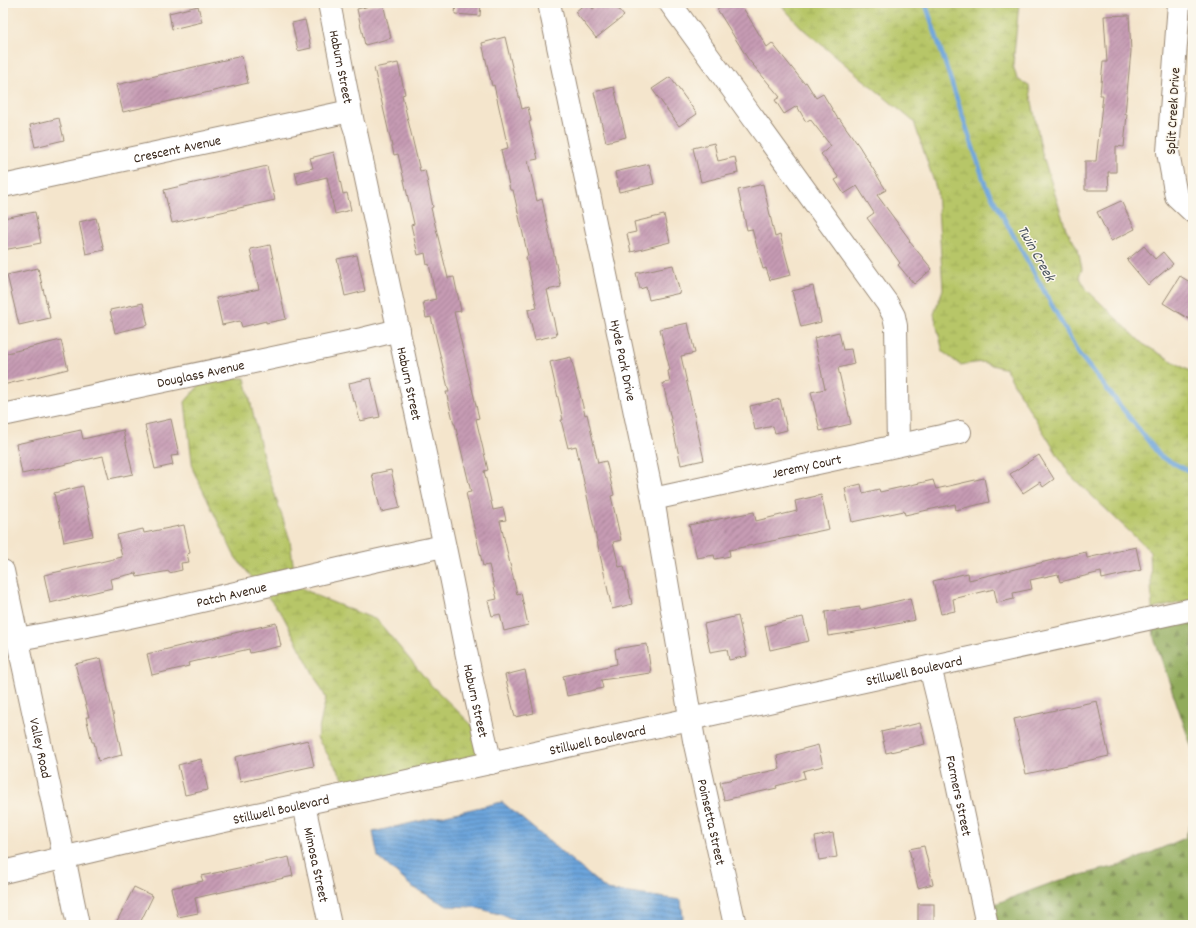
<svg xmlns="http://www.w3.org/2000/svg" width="1196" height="928" font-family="Dekko,sans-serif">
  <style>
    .forest { fill: url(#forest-firs); stroke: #666a3d }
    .wetland { fill: url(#wetland-marsh); stroke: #797843 }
    .water { fill: url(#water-rules); stroke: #54677c }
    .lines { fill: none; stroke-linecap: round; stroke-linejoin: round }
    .stream { stroke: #6ca4db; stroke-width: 4.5 }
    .building { fill: url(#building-hatch) }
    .minor-casing { stroke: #988875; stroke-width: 24 }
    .minor { stroke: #fff; stroke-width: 22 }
    .labels { text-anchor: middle; stroke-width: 3; stroke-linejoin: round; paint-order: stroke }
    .street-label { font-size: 14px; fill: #3b2a1e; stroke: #fbf7ec }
    .water-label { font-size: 15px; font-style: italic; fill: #4c5560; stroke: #fbf7ec }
  </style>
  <defs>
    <pattern id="forest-firs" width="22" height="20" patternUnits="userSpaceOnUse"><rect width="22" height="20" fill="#91ab5c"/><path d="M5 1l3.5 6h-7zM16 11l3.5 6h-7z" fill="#788b4b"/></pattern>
    <pattern id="wetland-marsh" width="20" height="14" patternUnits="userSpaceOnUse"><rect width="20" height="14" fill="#b7c668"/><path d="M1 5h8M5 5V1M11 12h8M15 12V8" fill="none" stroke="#9eaa5a"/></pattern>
    <pattern id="water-rules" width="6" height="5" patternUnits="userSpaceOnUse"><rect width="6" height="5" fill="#6ca4db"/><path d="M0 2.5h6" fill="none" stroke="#5a86b1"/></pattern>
    <pattern id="building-hatch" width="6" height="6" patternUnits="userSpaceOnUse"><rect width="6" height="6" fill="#c69bb4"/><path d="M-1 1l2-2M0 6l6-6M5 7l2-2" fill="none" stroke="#a27f92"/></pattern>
  </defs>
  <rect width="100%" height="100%" fill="#fbf7ec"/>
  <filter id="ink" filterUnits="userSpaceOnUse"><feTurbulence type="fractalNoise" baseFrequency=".025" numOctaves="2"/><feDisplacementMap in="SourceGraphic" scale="8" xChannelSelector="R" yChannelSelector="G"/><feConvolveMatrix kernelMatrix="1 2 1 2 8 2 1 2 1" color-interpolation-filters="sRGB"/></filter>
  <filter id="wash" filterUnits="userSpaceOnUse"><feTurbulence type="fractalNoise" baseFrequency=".012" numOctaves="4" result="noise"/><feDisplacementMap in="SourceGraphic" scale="16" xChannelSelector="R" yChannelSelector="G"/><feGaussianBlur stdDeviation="0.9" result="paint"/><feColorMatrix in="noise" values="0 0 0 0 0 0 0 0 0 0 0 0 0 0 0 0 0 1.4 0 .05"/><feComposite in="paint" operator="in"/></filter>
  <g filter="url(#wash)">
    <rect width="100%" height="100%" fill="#f4e5cc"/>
    <g class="forest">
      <polygon points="1193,618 1193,751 1154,638 1153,627"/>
      <polygon points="1193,818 1193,925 997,925 992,905 1057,881 1125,864 1185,838"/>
    </g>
    <g class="wetland">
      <polygon points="779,3 1019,3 1013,65 1017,79 1029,86 1042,153 1066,229 1078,249 1082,269 1079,276 1087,290 1143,344 1193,373 1193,600 1152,609 1150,551 1070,475 1015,386 1006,369 982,362 960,365 943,352 934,314 943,289 937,191 914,122 803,29"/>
      <polygon points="222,378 245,378 265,465 290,540 294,571 254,580 235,557 193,470 185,402 202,382"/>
      <polygon points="300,587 319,597 377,620 431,685 474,727 481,757 348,786 317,738 326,698 282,614 266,595"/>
    </g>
    <polygon class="water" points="502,802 607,890 681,900 683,918 680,925 521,925 506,916 474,907 447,906 411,886 378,857 373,832"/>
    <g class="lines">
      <polyline class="stream" points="924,3 926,5 985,184 1079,354 1161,457 1193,473"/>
    </g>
    <g id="blocks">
      <g class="building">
        <polygon points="383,3 391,38 365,45 357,9"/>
        <polygon points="456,3 481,3 480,16 455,14"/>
        <polygon points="586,3 587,3 593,9 600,3 613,3 624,16 596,38 575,12"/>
        <polygon points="727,3 740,3 767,47 772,43 804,83 806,82 816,98 823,94 838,119 839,118 859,146 886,190 877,195 910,240 909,241 932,269 914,284 898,265 900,263 867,218 874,213 857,186 844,194 835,180 839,178 821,154 831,146 810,119 806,122 797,106 784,114 775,100 780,97 748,59 717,9"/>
        <polygon points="198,6 202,22 172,29 169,13"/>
        <polygon points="1129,15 1131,51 1125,114 1127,114 1124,147 1116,146 1116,172 1108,172 1109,190 1085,190 1085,161 1096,161 1103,95 1100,95 1103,62 1107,62 1104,16"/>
        <polygon points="305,20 311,48 298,51 292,23"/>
        <polygon points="505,37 522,109 528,107 531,121 529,122 538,159 528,161 537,201 542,199 561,287 547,290 557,335 535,340 528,310 537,308 526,257 528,256 513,190 510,190 501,150 508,148 494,85 492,86 482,43"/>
        <polygon points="242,56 248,83 123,112 116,85"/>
        <polygon points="398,63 405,94 402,95 420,171 425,170 433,207 431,208 448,278 454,277 461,311 454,312 479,418 476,419 488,470 484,471 493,510 503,508 506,520 500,521 517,594 521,593 528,625 504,631 500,614 492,616 488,601 497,599 489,565 483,566 466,493 471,492 455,424 454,424 446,392 449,392 431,317 426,318 423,302 436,299 429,264 427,265 425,253 418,255 411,225 414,224 398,154 394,155 374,68"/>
        <polygon points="670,77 697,114 679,126 652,89"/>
        <polygon points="614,87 626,137 606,142 594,92"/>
        <polygon points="59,118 64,140 35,147 30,125"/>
        <polygon points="714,143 718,161 735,157 738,173 701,182 693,148"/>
        <polygon points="334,152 343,194 347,193 351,210 335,214 327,177 298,184 295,172 313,168 310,158"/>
        <polygon points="649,164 654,184 619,192 615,172"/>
        <polygon points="267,166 275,200 172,223 164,190"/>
        <polygon points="763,184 775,237 780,235 791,275 770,280 766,268 763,269 752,229 747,230 738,190"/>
        <polygon points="1121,201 1135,229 1111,241 1097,212"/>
        <polygon points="35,212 41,243 3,250 3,218"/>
        <polygon points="664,215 670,242 631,252 627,234 636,232 634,222"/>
        <polygon points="96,218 104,250 86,254 79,222"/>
        <polygon points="270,245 286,319 266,323 266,321 242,327 240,321 222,325 216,298 259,289 250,249"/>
        <polygon points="1144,246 1155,259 1163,252 1173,264 1148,285 1127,260"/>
        <polygon points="357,255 365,291 345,296 337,259"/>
        <polygon points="673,265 680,293 649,300 646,287 640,289 636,273"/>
        <polygon points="38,268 50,318 19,325 7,275"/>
        <polygon points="1180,276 1193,284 1193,313 1189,319 1163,303"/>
        <polygon points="813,286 821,322 801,327 792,291"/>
        <polygon points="143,303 148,325 115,333 110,310"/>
        <polygon points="688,323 695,353 681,356 704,460 681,465 663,383 670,382 668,371 670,370 660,329"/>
        <polygon points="839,332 843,350 851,349 854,364 838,368 851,424 820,431 811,392 825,389 814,338"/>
        <polygon points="61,340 68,369 3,385 3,354"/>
        <polygon points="571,357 585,415 587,414 598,463 606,461 614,495 611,496 621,540 613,542 619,567 624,566 632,604 612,609 576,446 568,448 561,420 563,420 550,362"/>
        <polygon points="371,378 380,417 360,421 355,401 353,401 349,383"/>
        <polygon points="780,399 787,430 775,433 773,426 755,430 750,406"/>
        <polygon points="171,419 179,455 171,456 173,465 155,469 145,425"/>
        <polygon points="81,430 83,439 123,430 133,474 109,479 103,456 22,474 16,444"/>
        <polygon points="1039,455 1054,479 1043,487 1040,482 1023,493 1010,474"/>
        <polygon points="391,470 400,508 381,512 372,474"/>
        <polygon points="984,478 989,502 956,510 955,504 905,515 904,511 852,522 845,488 861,484 863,493 879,489 880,492 933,480 936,489"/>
        <polygon points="83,486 93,536 64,542 54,493"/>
        <polygon points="821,495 829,529 729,550 730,556 715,559 714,555 697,558 689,525 754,512 756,521 797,511 795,501"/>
        <polygon points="184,525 190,553 187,554 189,562 181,563 182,570 169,573 169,571 137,577 136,573 110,579 112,588 50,603 44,575 122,557 117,535 143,529 144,533"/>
        <polygon points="1136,547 1141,570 1102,579 1101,572 1060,582 1058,574 1030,580 1032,589 1013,593 1014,599 997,603 994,589 953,599 955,611 941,614 933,581 968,573 969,580 1086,552 1087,558"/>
        <polygon points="910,598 915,620 868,630 828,636 825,612 860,607 860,610"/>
        <polygon points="738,616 747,656 729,660 727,649 710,652 704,624"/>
        <polygon points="803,617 809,641 770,650 765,626"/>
        <polygon points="276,623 281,646 250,653 249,649 188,663 189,666 152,675 147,654"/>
        <polygon points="647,644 651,673 601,680 603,688 567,696 563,676 617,664 615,649"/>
        <polygon points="101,658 122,755 98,761 94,742 92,742 86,717 89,717 75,664"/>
        <polygon points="525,670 534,713 515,717 505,675"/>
        <polygon points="1097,701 1109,756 1026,774 1014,719"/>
        <polygon points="920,723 925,744 886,753 881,732"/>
        <polygon points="308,740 314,766 240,782 235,757"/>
        <polygon points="818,745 823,766 803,771 805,778 776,786 777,788 724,800 720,782 780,769 777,756"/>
        <polygon points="201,759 208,790 185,795 178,765"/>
        <polygon points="833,833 837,857 819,860 815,837"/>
        <polygon points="924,846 933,884 918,888 909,849"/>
        <polygon points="289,857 293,876 195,898 198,913 178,917 171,888 203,881 201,876"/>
        <polygon points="134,887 153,896 139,925 115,925"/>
        <rect x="918" y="904" width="16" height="21"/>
      </g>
    </g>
  </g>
  <g filter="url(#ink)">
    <use href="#blocks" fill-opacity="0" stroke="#988875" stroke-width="1"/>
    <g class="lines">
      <defs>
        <g id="minor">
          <path id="s1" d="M329 3 353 123 356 132C385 267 414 403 443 538 459 613 472 689 491 763"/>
          <path id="s2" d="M549 3 653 499 694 740 735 925"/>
          <polyline points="670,3 887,303 894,316 896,326 898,445"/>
          <polyline points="1179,3 1168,152 1176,196 1193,212"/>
          <path id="s3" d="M3 186 350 111"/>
          <path id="s4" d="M3 415 362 339 399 330"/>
          <path id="s5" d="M653 499 960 432"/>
          <path id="s6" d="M3 571 55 813 78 925"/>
          <path id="s7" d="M18 639C161 614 302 575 444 546"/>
          <path id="s8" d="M930 667 946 732 987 925"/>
          <path id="s9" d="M304 805 330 925"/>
          <path id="s10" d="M3 872 147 838 1193 609"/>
        </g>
      </defs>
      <use href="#minor" class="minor-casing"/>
      <use href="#minor" class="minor"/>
    </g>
  </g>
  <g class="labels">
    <g class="street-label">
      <text dy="5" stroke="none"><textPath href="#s1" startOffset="65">Haburn Street</textPath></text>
      <text transform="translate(1172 111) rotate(-87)" y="5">Split Creek Drive</text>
      <text dy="5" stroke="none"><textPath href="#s3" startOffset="178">Crescent Avenue</textPath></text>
      <text dy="5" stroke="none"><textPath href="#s2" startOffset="365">Hyde Park Drive</textPath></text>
      <text dy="5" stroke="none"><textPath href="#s4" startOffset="202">Douglass Avenue</textPath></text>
      <text dy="5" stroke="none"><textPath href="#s1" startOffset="389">Haburn Street</textPath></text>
      <text dy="5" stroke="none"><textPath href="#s5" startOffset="157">Jeremy Court</textPath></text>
      <text dy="5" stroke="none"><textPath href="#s7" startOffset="218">Patch Avenue</textPath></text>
      <text dy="5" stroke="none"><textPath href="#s10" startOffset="933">Stillwell Boulevard</textPath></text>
      <text dy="5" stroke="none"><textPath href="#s1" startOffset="713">Haburn Street</textPath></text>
      <text dy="5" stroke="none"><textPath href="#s10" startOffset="609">Stillwell Boulevard</textPath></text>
      <text dy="5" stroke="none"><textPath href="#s6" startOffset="181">Valley Road</textPath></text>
      <text dy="5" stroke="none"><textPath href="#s8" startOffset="132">Farmers Street</textPath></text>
      <text dy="5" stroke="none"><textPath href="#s10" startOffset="285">Stillwell Boulevard</textPath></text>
      <text dy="5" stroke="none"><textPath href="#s2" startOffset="835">Poinsetta Street</textPath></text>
      <text dy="5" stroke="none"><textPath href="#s9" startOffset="61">Mimosa Street</textPath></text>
    </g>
    <g class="water-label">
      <text transform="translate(1037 253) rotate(61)" y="5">Twin Creek</text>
    </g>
  </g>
  <rect width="1196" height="928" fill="none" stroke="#fbf7ec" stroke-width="16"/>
</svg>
